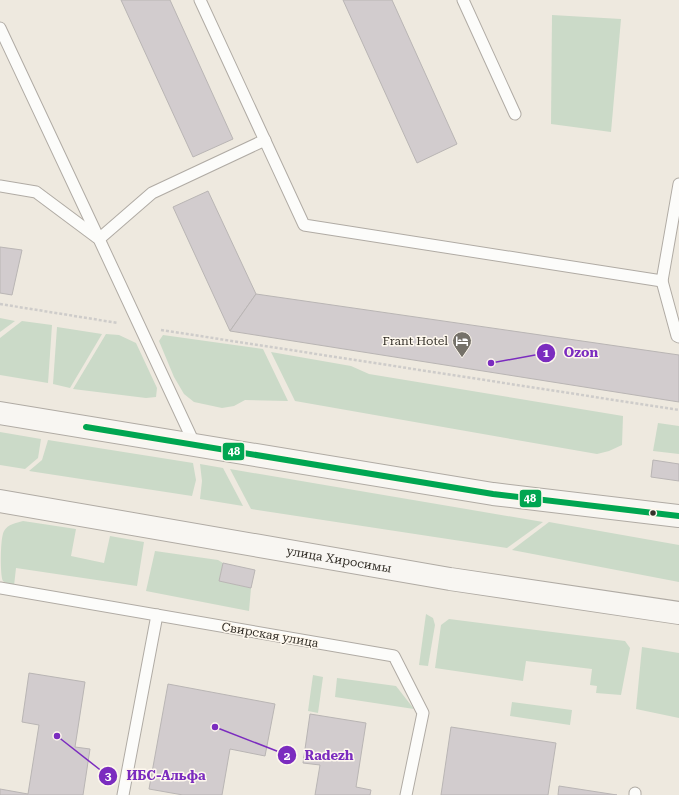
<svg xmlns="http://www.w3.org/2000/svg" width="679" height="795" font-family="'Roboto Serif',serif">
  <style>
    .green { fill: #cbdac8 }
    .building { fill: #d2ccce; stroke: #b9b5b4 }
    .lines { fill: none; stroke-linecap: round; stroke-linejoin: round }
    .service-casing { stroke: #b0aba4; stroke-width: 13 }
    .secondary-casing { stroke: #b0aba4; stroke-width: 24 }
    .path { stroke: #ceccca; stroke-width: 2.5; stroke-dasharray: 3 2; stroke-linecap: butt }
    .service { stroke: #fcfcfa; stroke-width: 11 }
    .secondary { stroke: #f8f6f2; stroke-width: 22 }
    .bus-1-casing { stroke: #fef8ee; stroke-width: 9 }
    .bus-1 { stroke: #00a651; stroke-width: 6 }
    .bus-dot { fill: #343029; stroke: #fef8ee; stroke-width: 1.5 }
    .labels { text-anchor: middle; stroke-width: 3; stroke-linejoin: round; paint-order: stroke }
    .poi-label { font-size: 12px; fill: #343029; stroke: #fef8ee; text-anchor: end }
    .street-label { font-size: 12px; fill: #343029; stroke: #fef8ee }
    .leader { fill: none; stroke: #7b2cbf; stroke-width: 1.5 }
    .callout-dot { fill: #7b2cbf; stroke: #fef8ee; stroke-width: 1.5 }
    .mark-label { font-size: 12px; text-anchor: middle; font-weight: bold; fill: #fff }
    .callout-label { font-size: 13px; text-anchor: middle; font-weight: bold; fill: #7b2cbf; stroke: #fef8ee; stroke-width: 3; stroke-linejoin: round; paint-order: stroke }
    .line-badge { stroke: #fef8ee; stroke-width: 1.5 }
    .badge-label { font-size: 11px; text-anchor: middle; font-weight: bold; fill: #fff }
  </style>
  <rect width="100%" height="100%" fill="#eee9df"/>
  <g class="green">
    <polygon points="552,15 621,19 611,132 551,124"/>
    <polygon points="0,318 15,321 0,332"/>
    <polygon points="22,321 52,325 48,383 0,375 0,338"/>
    <polygon points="57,327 102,334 70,388 53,384"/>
    <polygon points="106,334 119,335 136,343 157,388 156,397 146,398 73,389"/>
    <polygon points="163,335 263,349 288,401 245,400 234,406 222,408 194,402 184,394 174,377 159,341"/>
    <polygon points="271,352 351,366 369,374 623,416 622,445 609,451 597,454 295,401"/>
    <polygon points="658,423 679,426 679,454 653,451"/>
    <polygon points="0,432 41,439 38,458 25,469 0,465"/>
    <polygon points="48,440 193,463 196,480 192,496 29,471 42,460"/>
    <polygon points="200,464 223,468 243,506 200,499 202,481"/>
    <polygon points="230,469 543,522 507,548 251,509"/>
    <path d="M23 521 76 529 71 556 104 563 110 536 144 542 137 586 16 568 14 586C11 584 5 583 3 581 0 576 0 538 4 531 8 524 16 523 23 521Z"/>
    <polygon points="549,522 679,545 679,582 512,550"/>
    <polygon points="155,551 218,560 223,563 219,581 251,588 249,611 146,591"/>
    <polygon points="426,614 433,618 435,625 428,666 419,665"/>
    <polygon points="449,619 625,641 630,648 621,695 596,693 597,686 590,685 592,669 526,661 523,681 435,668 441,625"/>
    <polygon points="642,647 679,653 679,718 636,709"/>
    <polygon points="313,675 323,677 318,713 308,711"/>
    <polygon points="337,678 396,686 414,709 335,697"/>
    <polygon points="512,702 572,710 570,725 510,716"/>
  </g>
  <g class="building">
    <polygon points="121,0 170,0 233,139 193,157"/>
    <polygon points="343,0 392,0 457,144 417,163"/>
    <polygon points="208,191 256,294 230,331 173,207"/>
    <polygon points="0,247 22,250 12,295 0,293"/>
    <polygon points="256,294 679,355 679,402 230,331"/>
    <polygon points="653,460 679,464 679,481 651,477"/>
    <polygon points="223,563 255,570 251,588 219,581"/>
    <polygon points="29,673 85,682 75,747 90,749 83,795 0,795 0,789 28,794 39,725 22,722"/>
    <polygon points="168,684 275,704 265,756 230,749 222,795 183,795 149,789"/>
    <polygon points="310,714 366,723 356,787 371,790 370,795 315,795 320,765 303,763"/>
    <polygon points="451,727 556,743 548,795 441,795"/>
    <polygon points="559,786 617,795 558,795"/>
  </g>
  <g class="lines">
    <defs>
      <g id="service">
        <polyline points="200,0 304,225 662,281 679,184"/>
        <polyline points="463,0 515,114"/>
        <polyline points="0,28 99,239 152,193 265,140"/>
        <polyline points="0,186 36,192 99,239 195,445"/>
        <polyline points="662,281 677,336 679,337"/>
        <polyline points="0,588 394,656 423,713 406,795"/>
        <polyline points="123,795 157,615"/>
        <polyline points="635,795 635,793"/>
      </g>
      <g id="secondary">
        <polyline points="0,413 493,494 679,516"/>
        <path id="s1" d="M0 501 450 579 679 613"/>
      </g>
    </defs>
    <use href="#service" class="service-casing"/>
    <use href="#secondary" class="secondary-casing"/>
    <g class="path">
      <polyline points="0,304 118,323"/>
      <polyline points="161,330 679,410"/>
    </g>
    <use href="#service" class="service"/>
    <use href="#secondary" class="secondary"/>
    <defs>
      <polyline id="bus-1" points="86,427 493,494 679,516"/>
    </defs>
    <use href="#bus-1" class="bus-1-casing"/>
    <use href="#bus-1" class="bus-1"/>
  </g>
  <defs>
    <symbol id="hotel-pin" viewBox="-11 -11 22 30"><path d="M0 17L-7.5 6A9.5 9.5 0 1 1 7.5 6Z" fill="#757169" stroke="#fef8ee"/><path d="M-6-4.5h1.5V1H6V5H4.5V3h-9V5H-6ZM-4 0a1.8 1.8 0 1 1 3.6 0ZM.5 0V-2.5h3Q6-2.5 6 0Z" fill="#fff"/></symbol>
  </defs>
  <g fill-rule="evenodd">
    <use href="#hotel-pin" x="451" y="330" width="22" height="30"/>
  </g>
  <circle class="bus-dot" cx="653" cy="513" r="3.5"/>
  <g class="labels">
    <g class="poi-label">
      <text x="448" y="345">Frant Hotel</text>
    </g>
    <g class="street-label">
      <text dy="4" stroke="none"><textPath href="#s1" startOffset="344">улица Хиросимы</textPath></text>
      <text transform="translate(270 635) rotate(10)" y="4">Свирская улица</text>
    </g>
  </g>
  <path class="leader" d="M491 363L546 353M215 727L287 755M57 736L108 776"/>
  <g class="callout-dot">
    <circle cx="491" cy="363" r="4"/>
    <circle cx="215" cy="727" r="4"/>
    <circle cx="57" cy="736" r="4"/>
    <circle cx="546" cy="353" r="10"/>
    <circle cx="287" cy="755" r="10"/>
    <circle cx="108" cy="776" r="10"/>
  </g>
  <g class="mark-label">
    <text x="546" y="357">1</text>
    <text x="287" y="760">2</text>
    <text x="108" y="780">3</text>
  </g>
  <g class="callout-label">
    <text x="581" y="357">Ozon</text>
    <text x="329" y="760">Radezh</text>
    <text x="166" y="780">ИБС-Альфа</text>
  </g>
  <g class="line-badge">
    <rect x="222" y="442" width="23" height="19" rx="4" fill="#00a651"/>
    <rect x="519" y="489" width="23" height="19" rx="4" fill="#00a651"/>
  </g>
  <g class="badge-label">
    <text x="234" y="455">48</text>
    <text x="530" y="502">48</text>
  </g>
</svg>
